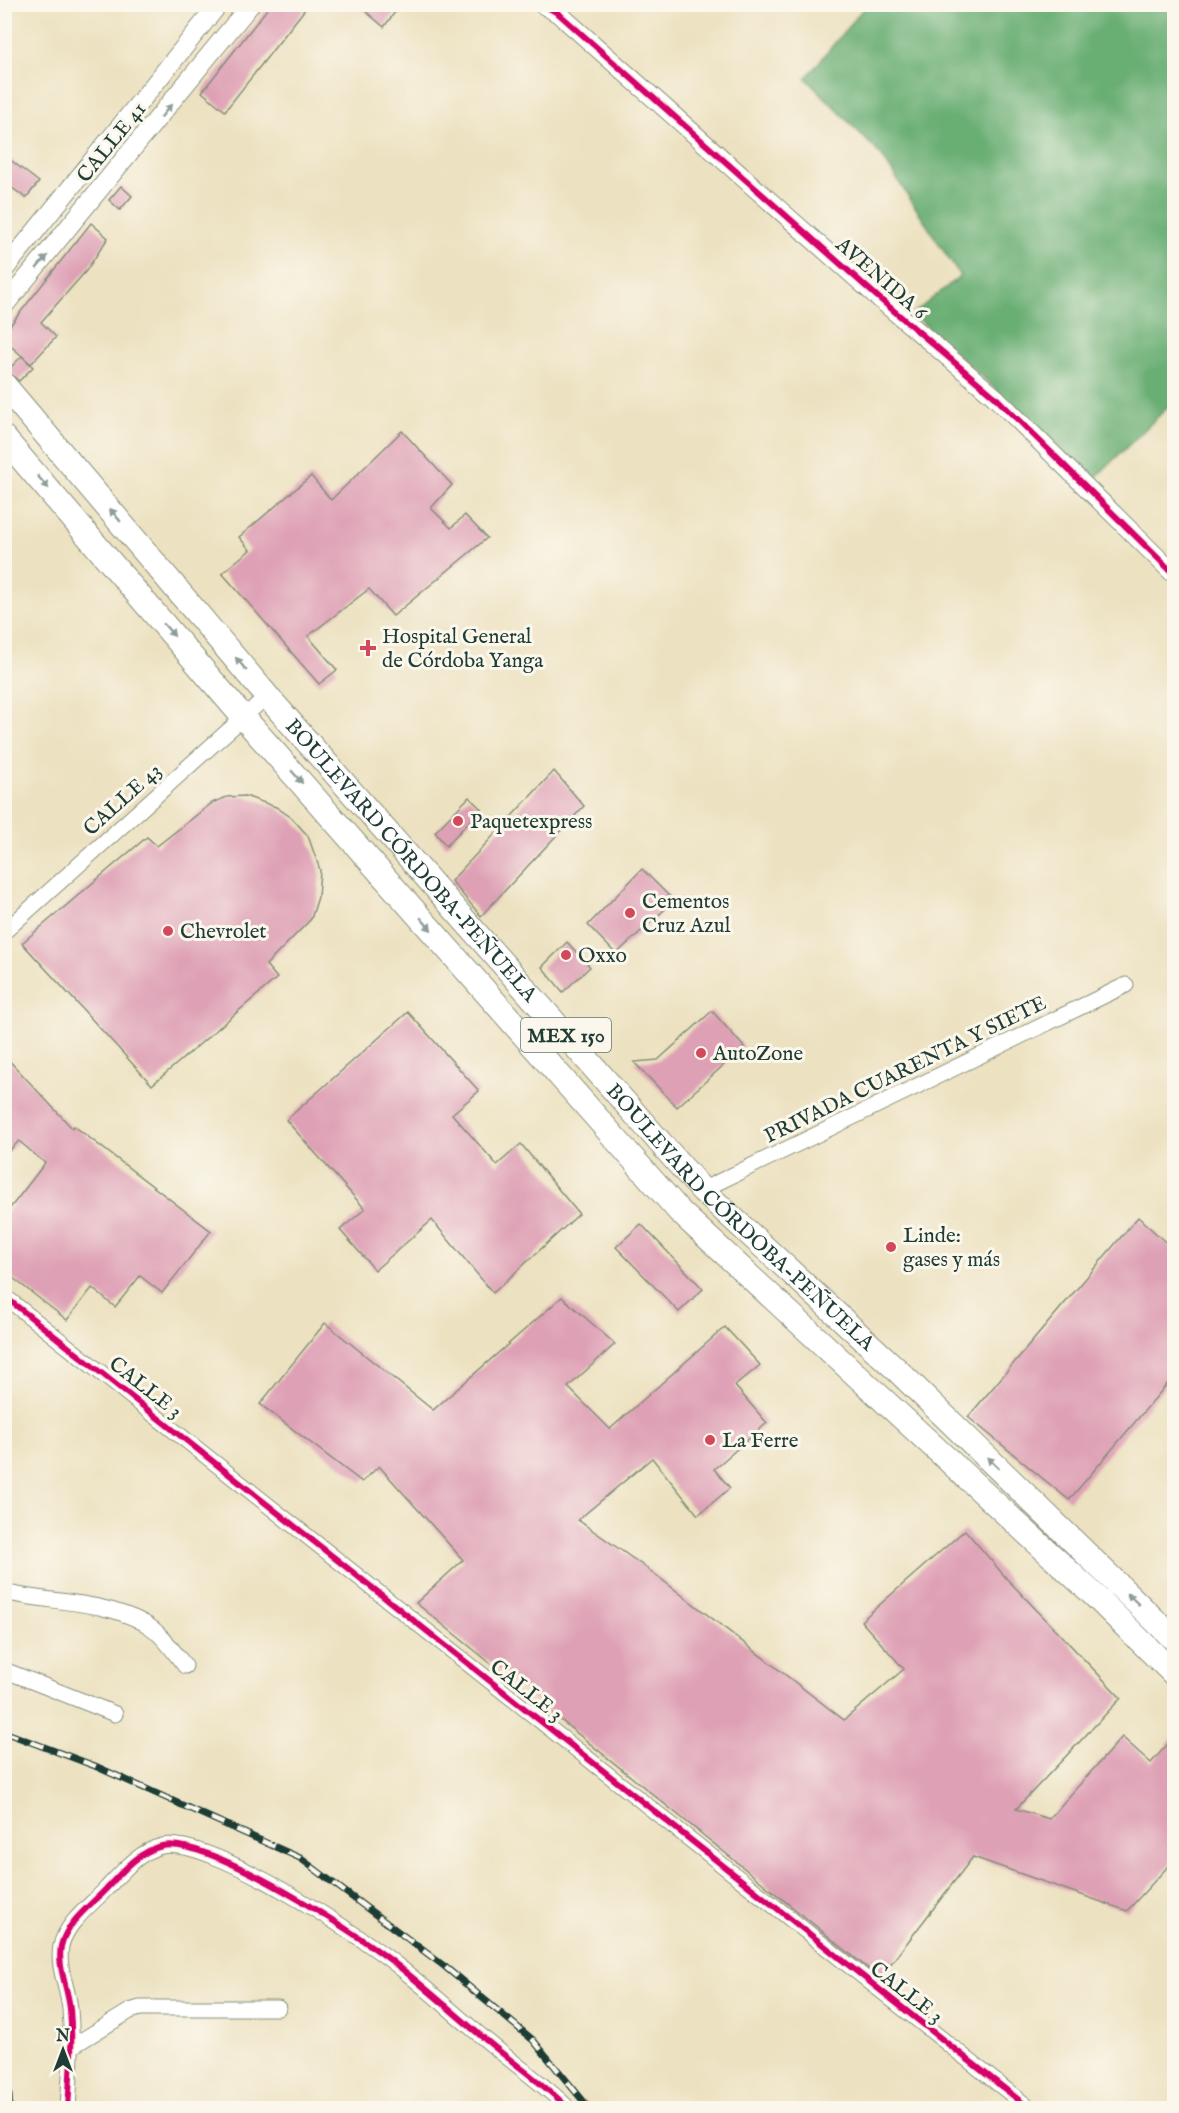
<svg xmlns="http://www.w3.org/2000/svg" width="1179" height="2113" font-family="'IM FELL English',serif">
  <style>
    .forest { fill: #69ae73; stroke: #447654; stroke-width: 1.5 }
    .building { fill: #dea0b5 }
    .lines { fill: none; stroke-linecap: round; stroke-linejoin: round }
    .minor-casing { stroke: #868f7a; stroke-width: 17 }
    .tertiary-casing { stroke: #868f7a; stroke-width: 20 }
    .primary-casing { stroke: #868f7a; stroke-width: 26 }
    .minor { stroke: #fff; stroke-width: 15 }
    .tertiary { stroke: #fff; stroke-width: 18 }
    .primary { stroke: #fff; stroke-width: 24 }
    .rail-casing { stroke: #1f3d34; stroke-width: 7 }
    .rail { stroke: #fbf7ec; stroke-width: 4.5; stroke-dasharray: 14; stroke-linecap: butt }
    .cycleway-casing { stroke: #fbf7ec; stroke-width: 10 }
    .cycleway { stroke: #d6006c; stroke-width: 6 }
    .oneway { fill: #8f9e9a }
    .poi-dot { fill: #d1495b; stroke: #fbf7ec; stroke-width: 2 }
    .labels { text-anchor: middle; stroke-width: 6; stroke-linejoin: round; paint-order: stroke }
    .shield { fill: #fbf7ec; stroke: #61756b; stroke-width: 1.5 }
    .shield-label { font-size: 20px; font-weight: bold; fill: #1f3d34 }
    .street-label { font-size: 21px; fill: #1f3d34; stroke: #fbf7ec }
    .poi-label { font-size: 21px; fill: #1f3d34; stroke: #fbf7ec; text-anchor: start }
  </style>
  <rect width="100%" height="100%" fill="#fbf7ec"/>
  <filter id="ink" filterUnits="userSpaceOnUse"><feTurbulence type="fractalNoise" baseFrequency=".0167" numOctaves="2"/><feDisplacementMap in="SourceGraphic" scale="12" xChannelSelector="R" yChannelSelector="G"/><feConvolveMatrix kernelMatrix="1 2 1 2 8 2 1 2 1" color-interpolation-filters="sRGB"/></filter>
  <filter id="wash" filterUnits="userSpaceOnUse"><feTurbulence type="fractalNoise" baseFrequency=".008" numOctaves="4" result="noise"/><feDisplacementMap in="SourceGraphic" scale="24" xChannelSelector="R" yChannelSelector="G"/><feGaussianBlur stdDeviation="1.35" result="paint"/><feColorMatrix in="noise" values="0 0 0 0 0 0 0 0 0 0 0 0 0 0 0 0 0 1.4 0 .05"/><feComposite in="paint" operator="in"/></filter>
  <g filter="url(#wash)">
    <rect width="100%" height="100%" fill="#ece1c0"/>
    <polygon class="forest" points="866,5 1174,5 1174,401 1094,479 913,314 960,276 882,156 806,78"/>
    <g id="blocks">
      <g class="building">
        <polygon points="271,4 309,4 225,111 202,92"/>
        <polygon points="357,4 401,4 384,27"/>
        <polygon points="4,155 39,182 26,198 4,182"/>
        <polygon points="121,186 132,196 120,210 109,200"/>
        <polygon points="91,223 108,238 86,271 41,322 56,337 31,364 4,340 4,333"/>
        <polygon points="22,356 33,367 19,381 7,371"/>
        <polygon points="402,431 452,485 431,508 451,528 465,515 487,538 393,616 369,589 308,636 337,670 319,684 222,573 250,550 239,537 311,476 331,500"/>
        <polygon points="554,771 584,806 481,916 451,881"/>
        <polygon points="245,796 276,807 292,818 308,836 320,870 318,897 311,919 266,965 277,978 152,1085 22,943 147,837 157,846 212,803 227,797"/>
        <polygon points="469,797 481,809 446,846 435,832"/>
        <polygon points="642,869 674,901 616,954 588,925"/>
        <polygon points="567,942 590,967 563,992 542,967"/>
        <polygon points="712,1011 744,1047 677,1107 634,1062 658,1060"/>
        <polygon points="408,1012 479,1091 452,1114 497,1165 521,1144 579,1214 493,1293 432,1220 375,1270 340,1230 365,1209 286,1120"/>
        <polygon points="4,1055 72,1128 74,1126 211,1231 162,1293 140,1276 115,1307 92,1288 67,1320 4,1271 4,1216 45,1163 19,1141 4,1156"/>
        <polygon points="1138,1217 1174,1250 1174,1376 1069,1500 968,1417"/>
        <polygon points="641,1224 703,1289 679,1312 616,1247"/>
        <polygon points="562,1297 615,1344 568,1387 610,1429 725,1327 760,1365 735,1386 767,1423 714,1469 730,1488 698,1515 652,1458 578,1520 652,1572 844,1720 904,1669 861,1621 965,1530 1007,1579 1121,1698 1016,1809 1049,1819 1122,1737 1151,1763 1174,1737 1174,1860 1127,1911 973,1857 880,1978 416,1603 463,1560 379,1466 362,1482 260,1404 325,1323 433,1410"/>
      </g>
    </g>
  </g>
  <g filter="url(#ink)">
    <use href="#blocks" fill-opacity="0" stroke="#868f7a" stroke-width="1.5"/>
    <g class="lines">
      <defs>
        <g id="minor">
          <polyline points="4,932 267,696"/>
          <polyline points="702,1190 1126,985"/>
          <polyline points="4,1296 1029,2108"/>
          <path d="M4 1592C49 1603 103 1600 144 1623 161 1632 173 1651 185 1666"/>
          <polyline points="4,1670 115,1714"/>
          <polyline points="71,2047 130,2011 140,2008 278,2008"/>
          <path d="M68 2108C70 2076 73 2042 70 2009 68 1988 57 1967 61 1946 66 1923 90 1906 105 1890 121 1873 139 1851 162 1846 209 1836 360 1935 398 1966 430 1991 460 2019 492 2045 517 2066 545 2085 568 2108"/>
        </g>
        <g id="tertiary">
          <polyline points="542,4 559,14 880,299 995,397 1174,574"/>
          <polyline points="4,270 219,4"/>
          <polyline points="4,306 251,4"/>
        </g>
        <g id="primary">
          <path id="s1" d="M4 385 267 696 702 1190 896 1369 1174 1639"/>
          <polyline points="4,438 244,718 680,1212 1093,1594 1174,1674"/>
        </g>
      </defs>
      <use href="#minor" class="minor-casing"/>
      <use href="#tertiary" class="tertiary-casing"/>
      <use href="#primary" class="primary-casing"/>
      <use href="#minor" class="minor"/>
      <use href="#tertiary" class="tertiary"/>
      <use href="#primary" class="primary"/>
      <defs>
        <g id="rail">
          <polyline points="4,1732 95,1766 300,1858 444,1966 533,2040 589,2108"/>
          <polyline points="4,2043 10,2108"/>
        </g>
      </defs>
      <use href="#rail" class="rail-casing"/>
      <use href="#rail" class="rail"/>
      <defs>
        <g id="cycleway">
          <polyline points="542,4 559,14 880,299 995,397 1174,574"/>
          <polyline points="4,1296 1029,2108"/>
          <path d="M68 2108C70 2076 73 2042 70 2009 68 1988 57 1967 61 1946 66 1923 90 1906 105 1890 121 1873 139 1851 162 1846 209 1836 360 1935 398 1966 430 1991 460 2019 492 2045 517 2066 545 2085 568 2108"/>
        </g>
      </defs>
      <use href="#cycleway" class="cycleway-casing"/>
      <use href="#cycleway" class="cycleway"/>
    </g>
    <defs><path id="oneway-solid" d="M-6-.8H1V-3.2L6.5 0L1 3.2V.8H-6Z" transform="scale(1.5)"/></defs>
    <g class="oneway">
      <use href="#oneway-solid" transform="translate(166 111) rotate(-51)"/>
      <use href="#oneway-solid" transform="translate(42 262) rotate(-50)"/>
      <use href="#oneway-solid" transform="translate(43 482) rotate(49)"/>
      <use href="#oneway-solid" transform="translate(115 515) rotate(-130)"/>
      <use href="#oneway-solid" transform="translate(169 630) rotate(49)"/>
      <use href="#oneway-solid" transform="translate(241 664) rotate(-130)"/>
      <use href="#oneway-solid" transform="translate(297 777) rotate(49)"/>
      <use href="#oneway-solid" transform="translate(426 924) rotate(49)"/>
      <use href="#oneway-solid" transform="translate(993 1463) rotate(-136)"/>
      <use href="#oneway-solid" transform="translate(1133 1599) rotate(-136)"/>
    </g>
  </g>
  <g class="poi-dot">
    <path d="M365 639h6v6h6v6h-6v6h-6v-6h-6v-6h6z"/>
    <circle cx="458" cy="821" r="6"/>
    <circle cx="630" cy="913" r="6"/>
    <circle cx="168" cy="931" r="6"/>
    <circle cx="566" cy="955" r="6"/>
    <circle cx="701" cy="1053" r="6"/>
    <circle cx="891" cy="1247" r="6"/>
    <circle cx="710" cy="1440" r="6"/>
  </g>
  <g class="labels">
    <rect class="shield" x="521" y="1018" width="90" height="34" rx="4.5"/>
    <g class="shield-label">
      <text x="566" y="1042">MEX 150</text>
    </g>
    <g class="street-label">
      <text transform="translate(111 142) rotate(-51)" y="7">CALLE 41</text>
      <text transform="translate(882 278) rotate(41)" y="7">AVENIDA 6</text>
      <text transform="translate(122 799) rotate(-42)" y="7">CALLE 43</text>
      <text dy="7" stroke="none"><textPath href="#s1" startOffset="626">BOULEVARD CÓRDOBA-PEÑUELA</textPath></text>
      <text transform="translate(905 1069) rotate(-26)" y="7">PRIVADA CUARENTA Y SIETE</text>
      <text dy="7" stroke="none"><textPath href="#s1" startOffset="1112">BOULEVARD CÓRDOBA-PEÑUELA</textPath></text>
      <text transform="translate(146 1387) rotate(38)" y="7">CALLE 3</text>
      <text transform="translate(527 1690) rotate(38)" y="7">CALLE 3</text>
      <text transform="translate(907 1992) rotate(38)" y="7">CALLE 3</text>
    </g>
    <g class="poi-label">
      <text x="382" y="643">Hospital General<tspan x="382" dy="24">de Córdoba Yanga</tspan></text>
      <text x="470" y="828">Paquetexpress</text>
      <text x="642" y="908">Cementos<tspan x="642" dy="24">Cruz Azul</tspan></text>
      <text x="180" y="938">Chevrolet</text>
      <text x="578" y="962">Oxxo</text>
      <text x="713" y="1060">AutoZone</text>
      <text x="903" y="1242">Linde:<tspan x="903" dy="24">gases y más</tspan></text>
      <text x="722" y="1447">La Ferre</text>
    </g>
  </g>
  <rect width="1179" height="2113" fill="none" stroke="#fbf7ec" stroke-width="24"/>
  <g transform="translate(63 2050)" stroke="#fbf7ec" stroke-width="4.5" paint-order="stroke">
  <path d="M0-4.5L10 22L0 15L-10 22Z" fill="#1f3d34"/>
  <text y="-9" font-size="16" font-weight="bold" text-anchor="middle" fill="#1f3d34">N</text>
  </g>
</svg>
